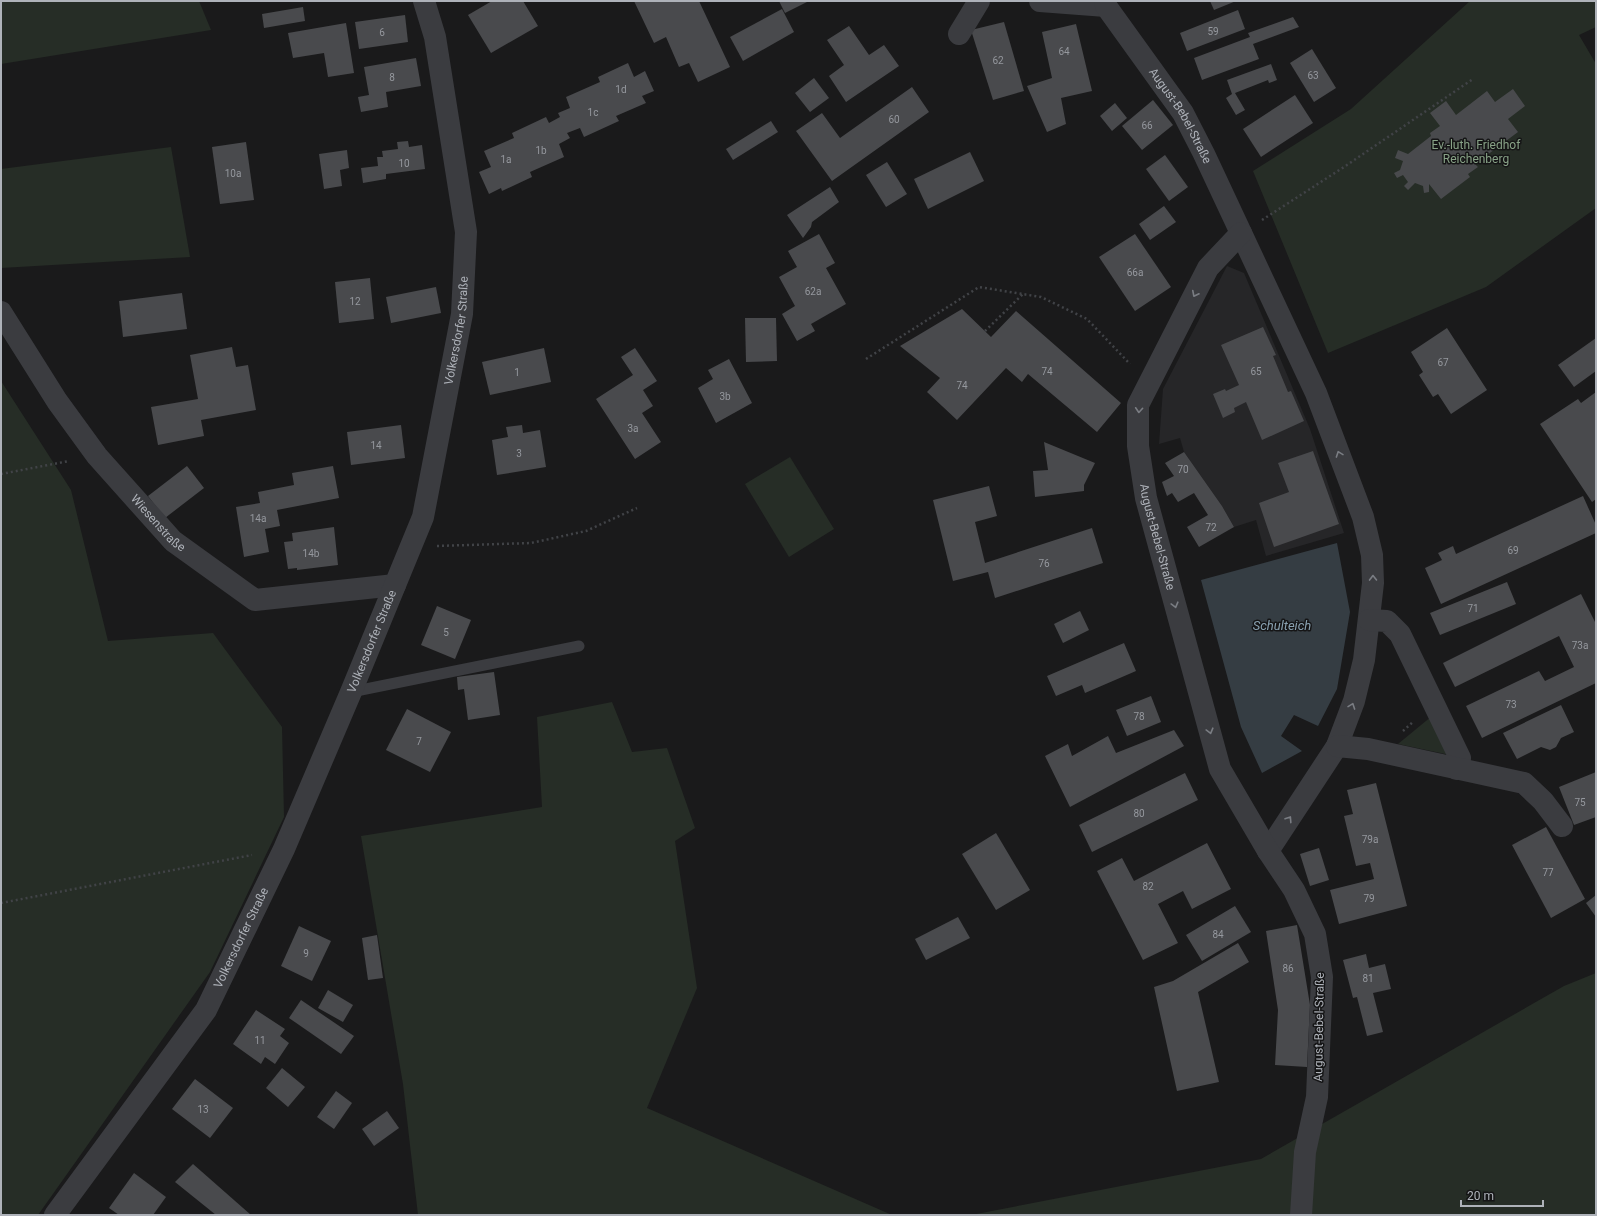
<svg xmlns="http://www.w3.org/2000/svg" width="1597" height="1216" font-family="Roboto,sans-serif">
  <style>
    .built { fill: #262628 }
    .green { fill: #262d26 }
    .water { fill: #353d43 }
    .building { fill: #494a4d }
    .lines { fill: none; stroke-linecap: round; stroke-linejoin: round }
    .path { stroke: #414347; stroke-width: 2.5; stroke-dasharray: 2 3; stroke-linecap: butt }
    .service { stroke: #3b3c40; stroke-width: 11 }
    .minor { stroke: #3b3c40; stroke-width: 22 }
    .oneway { stroke: #7a7d83 }
    .labels { text-anchor: middle; stroke-width: 3; stroke-linejoin: round; paint-order: stroke }
    .number-label { font-size: 10px; fill: #95989e }
    .street-label { font-size: 12px; fill: #aeb2b9; stroke: #151516 }
    .park-label { font-size: 12px; fill: #88a287; stroke: #151516 }
    .water-label { font-size: 13px; font-style: italic; fill: #89a1b0; stroke: #151516 }
  </style>
  <rect width="100%" height="100%" fill="#1a1a1b"/>
  <polygon class="built" points="1227,266 1244,273 1310,429 1344,533 1266,556 1256,520 1234,527 1222,506 1184,452 1180,438 1159,444 1163,389"/>
  <g class="green">
    <polygon points="1,1 199,1 211,30 1,64"/>
    <polygon points="1470,1 1596,1 1596,27 1579,35 1596,64 1596,208 1486,287 1328,353 1253,171 1351,109"/>
    <polygon points="171,147 190,257 1,268 1,169"/>
    <polygon points="1,381 71,490 108,641 213,633 282,727 284,817 210,972 38,1215 1,1215"/>
    <polygon points="790,457 834,529 789,557 745,484"/>
    <polygon points="612,702 632,752 667,748 695,828 675,841 697,988 647,1108 892,1215 418,1215 403,1084 361,836 542,807 537,717"/>
    <polygon points="1432,716 1450,755 1398,744"/>
    <polygon points="1596,973 1596,1215 971,1215 1261,1159 1564,986"/>
  </g>
  <polygon class="water" points="1337,543 1350,612 1337,689 1318,726 1294,715 1281,736 1302,751 1262,773 1241,727 1201,580"/>
  <g class="building">
    <polygon points="492,1 523,1 538,26 491,53 468,15"/>
    <polygon points="634,1 699,1 730,67 698,82 689,63 679,67 666,37 654,43"/>
    <polygon points="779,1 809,1 785,13"/>
    <polygon points="1210,1 1236,1 1214,10"/>
    <polygon points="303,7 305,21 264,28 262,14"/>
    <polygon points="782,9 794,32 743,61 730,37"/>
    <polygon points="1238,10 1245,29 1187,51 1180,33"/>
    <polygon points="405,15 408,42 359,49 355,22"/>
    <polygon points="1293,17 1299,27 1253,44 1259,59 1202,80 1194,58 1250,37 1248,33"/>
    <polygon points="1004,22 1024,91 993,100 971,30"/>
    <polygon points="346,23 354,73 328,77 324,53 293,58 288,33"/>
    <polygon points="1076,24 1092,91 1061,98 1066,124 1047,132 1027,86 1052,78 1042,32"/>
    <polygon points="849,26 869,55 884,45 899,66 846,102 829,76 844,65 827,40"/>
    <polygon points="1312,49 1336,88 1314,102 1290,63"/>
    <polygon points="416,58 421,86 386,92 388,107 361,112 358,97 369,95 364,67"/>
    <polygon points="628,63 634,77 645,71 654,91 642,96 646,103 616,116 619,121 584,137 580,128 567,133 570,138 559,144 564,157 530,172 532,177 502,191 501,188 489,194 479,172 491,167 484,151 514,138 512,133 546,117 549,123 560,117 558,113 570,108 566,97 600,82 598,77"/>
    <polygon points="1271,64 1277,80 1269,83 1268,80 1235,93 1245,110 1236,115 1226,98 1232,94 1227,80"/>
    <polygon points="814,78 829,98 810,112 795,93"/>
    <polygon points="912,87 929,112 832,181 796,131 822,113 840,138"/>
    <polygon points="1513,89 1525,106 1508,119 1518,132 1475,164 1478,167 1468,174 1470,177 1441,199 1429,184 1429,192 1424,193 1423,186 1415,183 1408,190 1404,186 1408,182 1403,175 1397,178 1394,173 1400,170 1403,161 1395,158 1398,150 1408,154 1431,136 1430,133 1440,126 1430,113 1446,101 1456,115 1487,91 1495,102"/>
    <polygon points="1295,95 1313,123 1261,157 1243,129"/>
    <polygon points="1153,100 1173,125 1142,150 1122,126"/>
    <polygon points="1115,103 1127,118 1112,131 1100,116"/>
    <polygon points="771,121 778,132 733,160 726,149"/>
    <polygon points="408,141 409,147 422,145 425,169 386,174 386,179 363,183 361,168 378,166 377,157 383,157 382,151 398,149 397,142"/>
    <polygon points="246,142 254,200 220,204 212,147"/>
    <polygon points="347,150 349,168 340,170 342,186 324,189 319,154"/>
    <polygon points="970,152 984,181 928,209 914,179"/>
    <polygon points="1165,155 1188,187 1169,201 1146,169"/>
    <polygon points="887,162 907,194 886,207 866,175"/>
    <polygon points="830,187 839,202 812,222 811,227 803,238 787,215"/>
    <polygon points="1164,206 1176,222 1150,240 1139,224"/>
    <polygon points="819,234 835,263 826,268 846,304 811,324 815,331 797,341 782,314 795,306 779,277 797,267 788,251"/>
    <polygon points="1135,234 1171,287 1135,311 1099,257"/>
    <polygon points="370,278 374,319 339,323 335,282"/>
    <polygon points="436,287 441,313 391,323 386,297"/>
    <polygon points="182,293 187,329 123,337 119,301"/>
    <polygon points="962,309 991,337 1016,311 1121,403 1097,432 1028,374 1022,382 1006,368 957,420 927,392 940,378 900,346"/>
    <polygon points="745,318 776,318 777,361 746,362"/>
    <polygon points="1263,327 1276,355 1273,356 1288,392 1291,391 1304,421 1262,440 1246,402 1234,408 1235,412 1223,418 1213,394 1225,389 1226,391 1239,385 1221,345"/>
    <polygon points="1447,328 1487,390 1451,414 1438,394 1433,397 1419,375 1423,372 1411,352"/>
    <polygon points="1596,338 1596,371 1574,387 1558,365"/>
    <polygon points="232,347 236,367 248,365 256,410 201,420 204,436 158,445 151,407 198,399 190,355"/>
    <polygon points="544,348 551,382 490,395 482,362"/>
    <polygon points="635,348 657,381 643,390 653,406 642,413 661,442 635,459 596,399 633,375 621,357"/>
    <polygon points="729,359 752,403 716,423 698,388 713,379 708,370"/>
    <polygon points="1596,392 1596,423 1595,424 1596,426 1596,499 1592,502 1540,424 1578,399 1581,403"/>
    <polygon points="401,425 405,458 351,465 347,432"/>
    <polygon points="522,425 523,433 540,430 546,467 497,475 492,440 508,437 506,427"/>
    <polygon points="1044,442 1095,463 1084,485 1084,491 1035,497 1033,471 1048,470"/>
    <polygon points="1313,451 1339,524 1274,547 1259,503 1289,492 1278,463"/>
    <polygon points="1184,452 1222,506 1234,527 1199,547 1187,527 1208,515 1194,493 1178,502 1172,493 1167,496 1162,482 1174,476 1165,463"/>
    <polygon points="187,466 204,488 165,518 148,496"/>
    <polygon points="333,466 339,498 277,510 280,526 265,529 269,552 244,557 236,507 260,503 258,492 294,485 292,473"/>
    <polygon points="989,486 997,516 975,522 985,563 1092,528 1103,563 995,598 988,572 953,581 933,500"/>
    <polygon points="1583,496 1596,525 1596,533 1441,604 1425,568 1442,560 1438,553 1453,546 1456,554"/>
    <polygon points="334,527 338,565 297,570 297,568 288,569 284,542 293,541 292,533"/>
    <polygon points="1507,582 1516,604 1440,635 1430,613"/>
    <polygon points="1581,594 1596,624 1596,683 1482,738 1466,706 1539,671 1545,681 1574,667 1559,636 1455,687 1443,663"/>
    <polygon points="437,606 471,620 455,659 421,645"/>
    <polygon points="1080,611 1089,630 1063,643 1054,624"/>
    <polygon points="1124,643 1136,671 1085,693 1082,685 1056,696 1047,676"/>
    <polygon points="494,672 500,715 468,720 464,689 458,690 457,677"/>
    <polygon points="1151,696 1161,722 1127,736 1116,710"/>
    <polygon points="1561,705 1574,732 1561,738 1556,747 1550,750 1541,747 1517,759 1503,733"/>
    <polygon points="407,709 451,732 430,772 386,750"/>
    <polygon points="1174,730 1184,746 1070,807 1045,756 1068,744 1072,756 1108,736 1116,753"/>
    <polygon points="1596,772 1596,817 1574,825 1559,787"/>
    <polygon points="1185,773 1198,800 1092,852 1079,825"/>
    <polygon points="1376,783 1407,906 1339,924 1330,890 1374,879 1370,863 1356,866 1344,816 1353,814 1347,790"/>
    <polygon points="1546,827 1585,899 1551,918 1512,845"/>
    <polygon points="996,833 1030,890 996,910 962,854"/>
    <polygon points="1207,843 1231,889 1192,909 1183,891 1158,904 1178,943 1143,960 1097,871 1122,858 1134,881"/>
    <polygon points="1319,848 1329,880 1310,886 1300,854"/>
    <polygon points="1596,895 1596,917 1586,903"/>
    <polygon points="1235,906 1251,932 1202,961 1186,935"/>
    <polygon points="958,917 970,938 926,960 915,939"/>
    <polygon points="1297,925 1310,1005 1307,1067 1275,1065 1278,1010 1266,931"/>
    <polygon points="299,926 331,941 312,981 281,966"/>
    <polygon points="377,935 383,978 368,980 362,938"/>
    <polygon points="1238,943 1249,962 1198,992 1219,1082 1177,1091 1154,987 1173,981"/>
    <polygon points="1366,954 1369,968 1385,964 1391,989 1373,993 1383,1032 1367,1036 1357,997 1353,998 1343,960"/>
    <polygon points="328,990 353,1005 343,1022 318,1008"/>
    <polygon points="301,1000 354,1036 341,1054 289,1018"/>
    <polygon points="256,1010 285,1029 280,1036 289,1043 275,1064 265,1057 261,1064 233,1044"/>
    <polygon points="282,1068 305,1087 288,1107 266,1088"/>
    <polygon points="195,1079 233,1108 210,1138 172,1109"/>
    <polygon points="336,1091 352,1103 334,1129 317,1117"/>
    <polygon points="387,1111 399,1128 374,1146 362,1129"/>
    <polygon points="193,1164 251,1215 216,1215 175,1182"/>
    <polygon points="134,1173 166,1197 153,1215 119,1215 109,1208"/>
  </g>
  <g class="lines">
    <g class="path">
      <polyline points="1262,220 1344,167 1473,79"/>
      <polyline points="985,331 1023,294"/>
      <polyline points="866,359 979,287 1041,297 1087,319 1130,364"/>
      <polyline points="1,474 69,461"/>
      <polyline points="437,546 531,543 586,531 637,508"/>
      <polyline points="1403,731 1414,721"/>
      <polyline points="1,903 252,855"/>
    </g>
    <polyline class="service" points="351,692 579,646"/>
    <g class="minor">
      <polyline points="1040,1 1106,6"/>
      <path id="s1" d="M1105 1 1106 6 1183 113 1204 154 1316 393 1363 517 1372 555 1373 583 1364 660 1354 701 1337 746 1268 851"/>
      <polyline points="959,34 979,1"/>
      <path id="s2" d="M1241 233 1208 268 1138 405V446L1146 498 1220 769 1268 851 1294 890 1315 934 1322 977 1317 1097 1305 1152 1301 1215"/>
      <path id="s3" d="M1 312 57 401 97 456 173 541 255 600 395 585"/>
      <polyline points="1369,620 1387,621 1400,634 1460,758 1457,769"/>
      <polyline points="1337,746 1368,749 1524,783 1543,801 1562,826"/>
      <path id="s4" d="M55 1215 206 1010 284 849 351 692 423 517 462 314 466 232 435 37 424 1"/>
    </g>
  </g>
  <defs><path id="oneway-chevron" d="M-2-3.5L2.5 0L-2 3.5" fill="none" stroke-width="1.6" stroke-linecap="round" stroke-linejoin="round"/></defs>
  <g class="oneway">
    <use href="#oneway-chevron" transform="translate(1195 294) rotate(117)"/>
    <use href="#oneway-chevron" transform="translate(1139 410) rotate(94)"/>
    <use href="#oneway-chevron" transform="translate(1339 454) rotate(-110)"/>
    <use href="#oneway-chevron" transform="translate(1373 578) rotate(-91)"/>
    <use href="#oneway-chevron" transform="translate(1175 605) rotate(75)"/>
    <use href="#oneway-chevron" transform="translate(1352 706) rotate(-70)"/>
    <use href="#oneway-chevron" transform="translate(1210 731) rotate(75)"/>
    <use href="#oneway-chevron" transform="translate(1289 819) rotate(-57)"/>
  </g>
  <g class="labels">
    <g class="number-label">
      <text x="1213" y="35">59</text>
      <text x="382" y="36">6</text>
      <text x="1064" y="55">64</text>
      <text x="998" y="64">62</text>
      <text x="1313" y="79">63</text>
      <text x="392" y="81">8</text>
      <text x="621" y="93">1d</text>
      <text x="593" y="116">1c</text>
      <text x="894" y="123">60</text>
      <text x="1147" y="129">66</text>
      <text x="541" y="154">1b</text>
      <text x="506" y="163">1a</text>
      <text x="404" y="167">10</text>
      <text x="233" y="177">10a</text>
      <text x="1135" y="276">66a</text>
      <text x="813" y="295">62a</text>
      <text x="355" y="305">12</text>
      <text x="1443" y="366">67</text>
      <text x="1047" y="375">74</text>
      <text x="1256" y="375">65</text>
      <text x="517" y="376">1</text>
      <text x="962" y="389">74</text>
      <text x="725" y="400">3b</text>
      <text x="633" y="432">3a</text>
      <text x="376" y="449">14</text>
      <text x="519" y="457">3</text>
      <text x="1183" y="473">70</text>
      <text x="258" y="522">14a</text>
      <text x="1211" y="531">72</text>
      <text x="1513" y="554">69</text>
      <text x="311" y="557">14b</text>
      <text x="1044" y="567">76</text>
      <text x="1473" y="612">71</text>
      <text x="446" y="636">5</text>
      <text x="1580" y="649">73a</text>
      <text x="1511" y="708">73</text>
      <text x="1139" y="720">78</text>
      <text x="419" y="745">7</text>
      <text x="1580" y="806">75</text>
      <text x="1139" y="817">80</text>
      <text x="1370" y="843">79a</text>
      <text x="1548" y="876">77</text>
      <text x="1148" y="890">82</text>
      <text x="1369" y="902">79</text>
      <text x="1218" y="938">84</text>
      <text x="306" y="957">9</text>
      <text x="1288" y="972">86</text>
      <text x="1368" y="982">81</text>
      <text x="260" y="1044">11</text>
      <text x="203" y="1113">13</text>
    </g>
    <g class="street-label">
      <text dy="4" stroke="none"><textPath href="#s1" startOffset="138">August-Bebel-Straße</textPath></text>
      <text dy="4" stroke="none"><textPath href="#s4" startOffset="983">Volkersdorfer Straße</textPath></text>
      <text dy="4" stroke="none"><textPath href="#s3" startOffset="264">Wiesenstraße</textPath></text>
      <text dy="4" stroke="none"><textPath href="#s2" startOffset="336">August-Bebel-Straße</textPath></text>
      <text dy="4" stroke="none"><textPath href="#s4" startOffset="659">Volkersdorfer Straße</textPath></text>
      <text dy="4" stroke="none"><textPath href="#s4" startOffset="335">Volkersdorfer Straße</textPath></text>
      <text transform="translate(1319 1027) rotate(-89)" y="4">August-Bebel-Straße</text>
    </g>
    <g class="park-label">
      <text x="1476" y="149">Ev.-luth. Friedhof<tspan x="1476" dy="14">Reichenberg</tspan></text>
    </g>
    <g class="water-label">
      <text x="1282" y="630">Schulteich</text>
    </g>
  </g>
  <rect width="1597" height="1216" fill="none" stroke="#aeb2b9" stroke-width="4"/>
  <path d="M1461 1200v6h82v-6" fill="none" stroke="#aeb2b9" stroke-width="2"/>
  <text x="1467" y="1200" font-size="12" fill="#aeb2b9" stroke="#151516" stroke-width="3" paint-order="stroke">20 m</text>
</svg>
